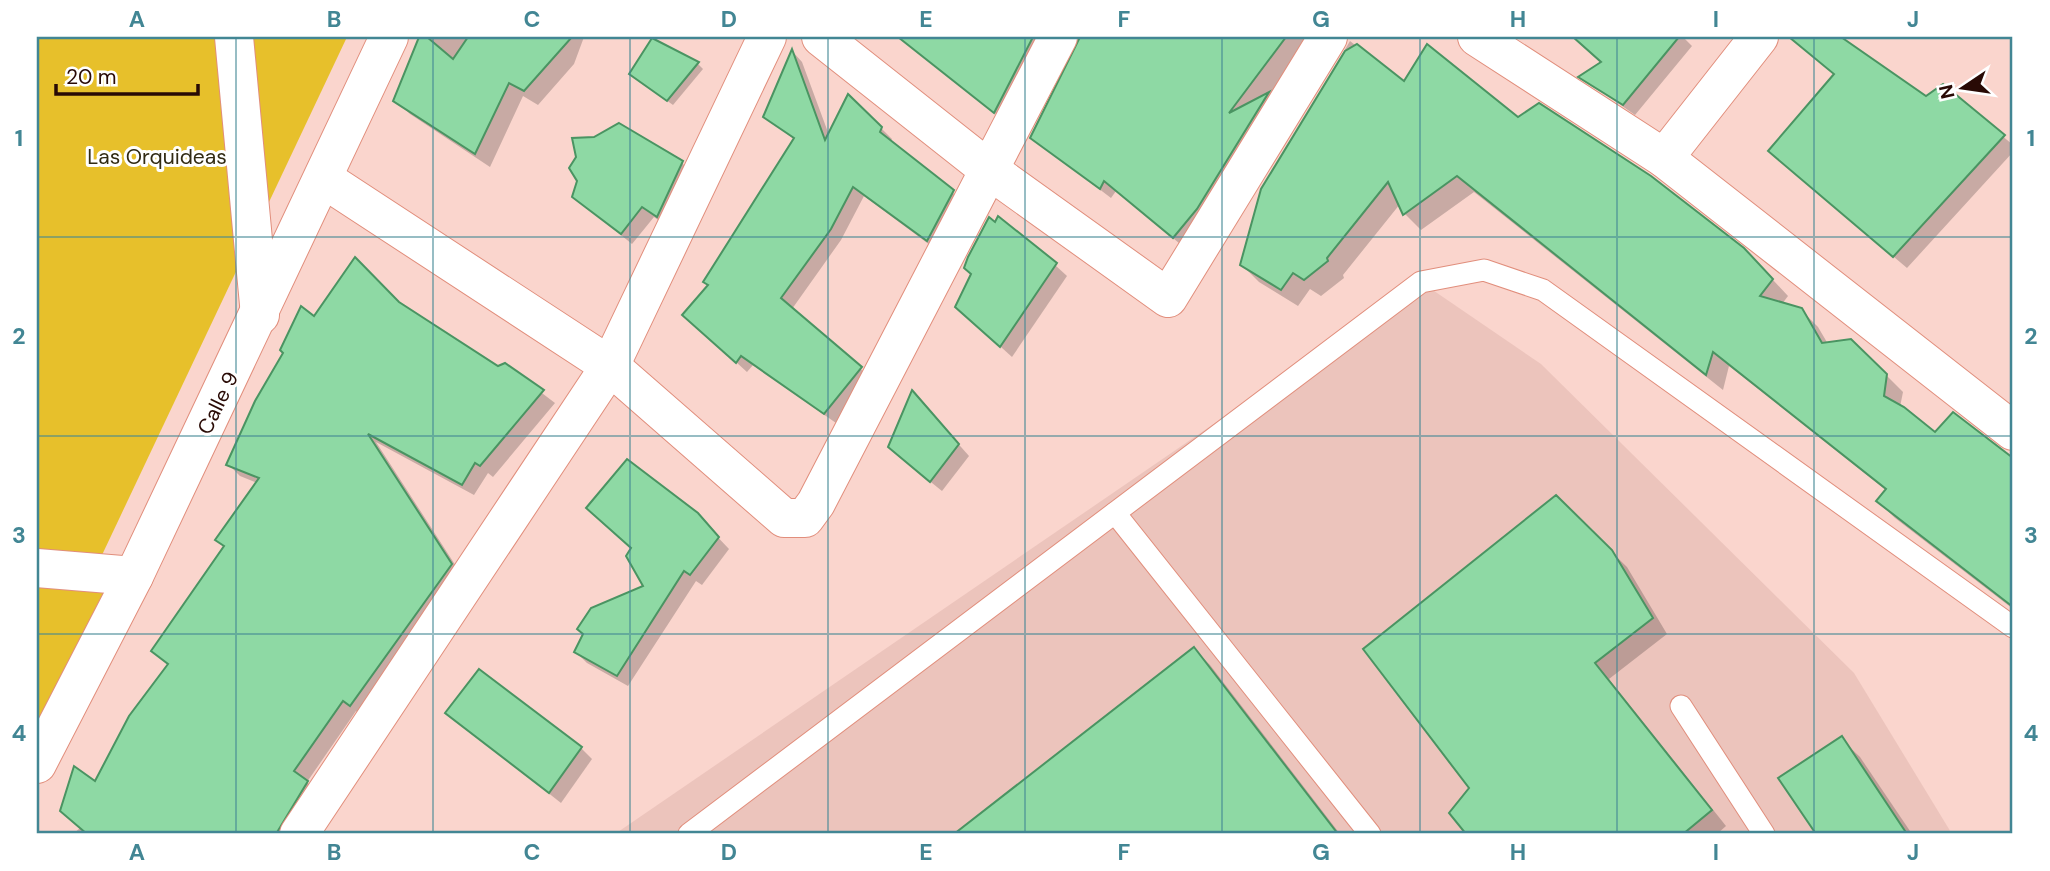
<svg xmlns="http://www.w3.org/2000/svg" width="2050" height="871" font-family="'DM Sans',sans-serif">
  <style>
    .built { fill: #ecc4bc }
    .green { fill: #e7c02b }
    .shadow { fill: #0003 }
    .building { fill: #8ed9a4; stroke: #4a9462; stroke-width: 2 }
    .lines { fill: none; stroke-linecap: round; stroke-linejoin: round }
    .lane-casing { stroke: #e18e7c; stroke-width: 23 }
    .street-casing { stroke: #e18e7c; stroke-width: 40 }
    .secondary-casing { stroke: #e18e7c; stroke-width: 40 }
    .lane { stroke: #fff; stroke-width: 21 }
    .street { stroke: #fff; stroke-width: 38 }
    .secondary { stroke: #fff; stroke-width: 38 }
    .grid { fill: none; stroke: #428694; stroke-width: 2; stroke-opacity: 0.55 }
    .labels { text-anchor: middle; stroke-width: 6; stroke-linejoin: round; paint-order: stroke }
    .park-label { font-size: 21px; fill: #312a13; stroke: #fff }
    .street-label { font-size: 21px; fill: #290a05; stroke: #fff }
    .neatline { fill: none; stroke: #428694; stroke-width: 2.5 }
    .grid-label { font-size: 23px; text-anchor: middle; font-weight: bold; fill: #428694 }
  </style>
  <rect width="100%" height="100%" fill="#fad5cd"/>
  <polygon class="built" points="1421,282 1541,364 1854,673 1952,834 615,834"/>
  <g class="green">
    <polygon points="37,37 347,37 102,555 37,553"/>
    <polygon points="37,574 112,579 37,743"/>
  </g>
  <g class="shadow">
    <polygon points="421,37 426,38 584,37 574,64 538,105 523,96 490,167 410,114 395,100"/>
    <polygon points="899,37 1050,37 1006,122"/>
    <polygon points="1081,37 1320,37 1185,248 1116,191 1111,198 1032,138 1079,47"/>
    <polygon points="1575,37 1683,37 1692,46 1635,115 1581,77 1603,62"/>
    <polygon points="1792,37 1838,37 1926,99 1943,86 2013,145 2013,152 1907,268 1783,163 1836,75"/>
    <polygon points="1350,41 1404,84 1518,119 1761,267 1788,296 1782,304 1801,310 1818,327 1828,344 1886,375 1903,392 1900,407 1936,434 1953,414 2013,461 2013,609 1895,518 1878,501 1887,491 1729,366 1723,390 1474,192 1421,230 1405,214 1400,204 1343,275 1344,278 1321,296 1310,289 1298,306 1259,282 1242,265 1262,190"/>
    <polygon points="793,52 802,62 829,135 881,128 892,139 890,142 964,202 938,251 864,196 841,240 792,309 872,379 836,423 753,365 747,372 695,325 710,285 795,140 765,117"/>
    <polygon points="698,64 703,69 673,105 637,79"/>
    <polygon points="619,125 682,163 693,174 668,227 654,217 632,244 574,197"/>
    <polygon points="1055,265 1067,276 1012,357 969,318"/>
    <polygon points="398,304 498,368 505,365 555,403 493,477 488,473 474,495 376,442 463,577 363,717 356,711 307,782 319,794 295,834 252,834 193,816 208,834 73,834 80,828 96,784 169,666 153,651 225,547 218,540 257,483 240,476 228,464 314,318"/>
    <polygon points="923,404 969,456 942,491 901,458"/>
    <polygon points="1556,498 1627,567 1667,634 1609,679 1726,826 1717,834 1468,834 1452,813 1471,788"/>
    <polygon points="708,527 729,549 702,585 696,581 628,686 587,663 576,652"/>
    <polygon points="1194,649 1210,665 1340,834 957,834"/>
    <polygon points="447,713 581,748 592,759 561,803"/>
    <polygon points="1841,739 1860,757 1912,834 1818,834 1781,779"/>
  </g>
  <g class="building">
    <polygon points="419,37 427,37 453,59 468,37 572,37 524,91 509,83 475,154 393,101"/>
    <polygon points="898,37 1033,37 994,113"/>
    <polygon points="1080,37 1286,37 1229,113 1269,92 1197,209 1173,238 1104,181 1100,189 1030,138"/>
    <polygon points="1573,37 1679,37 1623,105 1578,77 1601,62"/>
    <polygon points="1789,37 1841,37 1926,96 1943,84 2005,135 1893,257 1768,151 1834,74"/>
    <polygon points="652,38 699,62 667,101 629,74"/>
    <polygon points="1357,44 1404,81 1427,44 1518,117 1539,103 1651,176 1744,248 1773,279 1760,296 1802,308 1822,343 1851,339 1887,374 1884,396 1904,407 1935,432 1953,412 2013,458 2013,607 1876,501 1886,489 1713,352 1706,375 1457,176 1403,215 1388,182 1327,258 1328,261 1304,280 1293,273 1281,290 1240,265 1261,189 1345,51"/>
    <polygon points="792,49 825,140 848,94 882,127 880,132 954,190 927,241 853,187 831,229 781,298 862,367 824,414 741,356 736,363 682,315 708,285 703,282 794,138 763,117"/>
    <polygon points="619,123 683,161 657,217 642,207 621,234 572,197 577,181 569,168 576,157 572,138 594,137"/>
    <polygon points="998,216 1057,263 1000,347 955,307 971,274 964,268 968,257 989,217 995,222"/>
    <polygon points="355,257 399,302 498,366 505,363 544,390 480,466 475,463 462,485 368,434 452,564 350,706 343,701 294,771 308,781 276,834 87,834 60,811 74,766 95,781 129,716 168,664 151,651 224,546 215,540 259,478 226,465 255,401 283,353 280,350 301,306 314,316"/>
    <polygon points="912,390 959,444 930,482 888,447"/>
    <polygon points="627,459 698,513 719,537 690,575 684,571 617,676 574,652 583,634 577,629 591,608 643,586 626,556 631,548 586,508"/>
    <polygon points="1556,495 1612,550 1653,618 1595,663 1712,810 1683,834 1466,834 1449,813 1469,788 1363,649"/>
    <polygon points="1194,647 1338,834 954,834"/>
    <polygon points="479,669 582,747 549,793 445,713"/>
    <polygon points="1842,736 1907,834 1816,834 1778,778"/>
  </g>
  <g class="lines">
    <defs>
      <g id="lane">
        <polyline points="1115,513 1370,834"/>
        <polyline points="1681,706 1764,834"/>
        <polyline points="689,834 1421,282 1484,270 1543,290 2013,627"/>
      </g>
      <g id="street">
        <polyline points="234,37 260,315"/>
        <polyline points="821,37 988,169 1168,298 1328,37"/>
        <polyline points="1477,37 1664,158 2013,431"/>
        <polyline points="1664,158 1759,37"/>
        <polyline points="324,179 610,366 784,518 805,518 816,503 1058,37"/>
        <polyline points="37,568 134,576"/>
        <polyline points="299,834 610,366 767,37"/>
      </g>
      <polyline id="secondary" points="37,764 134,576 389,37"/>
    </defs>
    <use href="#lane" class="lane-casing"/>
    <use href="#street" class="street-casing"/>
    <use href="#secondary" class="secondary-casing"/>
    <use href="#lane" class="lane"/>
    <use href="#street" class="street"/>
    <use href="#secondary" class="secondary"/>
  </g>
  <path class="grid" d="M236 37V834M433 37V834M630 37V834M828 37V834M1025 37V834M1222 37V834M1420 37V834M1617 37V834M1814 37V834M37 237H2013M37 436H2013M37 634H2013"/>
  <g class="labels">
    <g class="park-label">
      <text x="157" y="164">Las Orquideas</text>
    </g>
    <g class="street-label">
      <text transform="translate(218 403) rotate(-64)" y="7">Calle 9</text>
    </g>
  </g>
  <rect width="2050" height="871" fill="none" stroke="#ffffff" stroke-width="77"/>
  <g transform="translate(1963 88) rotate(257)" stroke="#ffffff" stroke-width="5" paint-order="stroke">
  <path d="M0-5L12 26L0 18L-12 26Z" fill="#290a05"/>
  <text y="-10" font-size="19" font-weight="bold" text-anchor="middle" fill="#290a05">N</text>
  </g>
  <path d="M56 84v10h142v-10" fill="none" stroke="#290a05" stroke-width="3.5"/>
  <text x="66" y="84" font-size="21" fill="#290a05" stroke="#ffffff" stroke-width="5" paint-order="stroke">20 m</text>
  <rect x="38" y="38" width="1973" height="794" class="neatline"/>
  <g class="grid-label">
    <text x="137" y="27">A</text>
    <text x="334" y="27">B</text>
    <text x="532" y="27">C</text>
    <text x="729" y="27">D</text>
    <text x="926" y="27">E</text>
    <text x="1124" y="27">F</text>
    <text x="1321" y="27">G</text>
    <text x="1518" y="27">H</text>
    <text x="1716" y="27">I</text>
    <text x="1913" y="27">J</text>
    <text x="19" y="146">1</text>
    <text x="2031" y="146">1</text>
    <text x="19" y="344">2</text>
    <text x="2031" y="344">2</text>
    <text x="19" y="543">3</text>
    <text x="2031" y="543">3</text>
    <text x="19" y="741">4</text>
    <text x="2031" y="741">4</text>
    <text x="137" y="860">A</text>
    <text x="334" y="860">B</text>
    <text x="532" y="860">C</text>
    <text x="729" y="860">D</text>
    <text x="926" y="860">E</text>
    <text x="1124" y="860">F</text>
    <text x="1321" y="860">G</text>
    <text x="1518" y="860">H</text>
    <text x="1716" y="860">I</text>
    <text x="1913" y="860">J</text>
  </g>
</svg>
